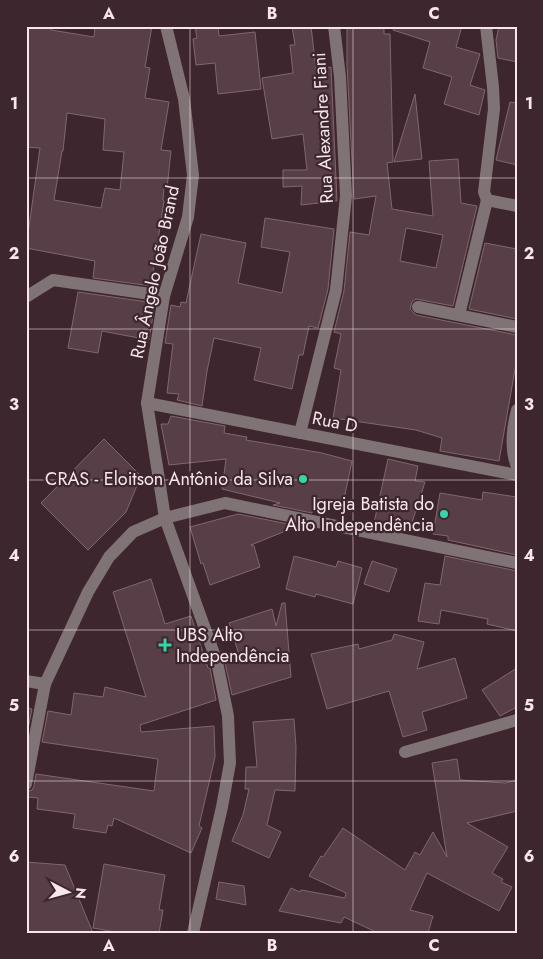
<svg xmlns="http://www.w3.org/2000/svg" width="543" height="959" font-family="Jost,sans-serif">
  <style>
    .building { fill: #583f47; stroke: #81666e; fill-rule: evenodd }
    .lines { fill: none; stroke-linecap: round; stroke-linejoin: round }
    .minor { stroke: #7f7376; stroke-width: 12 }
    .grid { fill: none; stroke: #f7e7eb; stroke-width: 1; stroke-opacity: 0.55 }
    .poi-dot { fill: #33d4a8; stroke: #3e262e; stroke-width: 2 }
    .labels { text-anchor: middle; stroke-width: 4.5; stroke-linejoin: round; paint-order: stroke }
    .street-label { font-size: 18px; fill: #f7e7eb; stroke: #3e262e }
    .poi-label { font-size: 18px; fill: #f7e7eb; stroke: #3e262e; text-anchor: end }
    .neatline { fill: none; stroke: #f7e7eb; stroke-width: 2 }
    .grid-label { font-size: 16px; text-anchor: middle; font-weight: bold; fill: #f7e7eb }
  </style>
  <rect width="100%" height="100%" fill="#3e262e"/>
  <g class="building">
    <path d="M26 26H51V30L94 37 95 26H152L145 67 150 68 145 98 169 102 161 150 171 151 167 188H164L163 200 164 201 151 286 93 278 95 261 26 248 40 148 26 147ZM67 113 105 119 103 150 124 152 120 190 105 188 101 208 54 200 62 151H63Z"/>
    <polygon points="195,26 218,26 219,36 255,32 261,89 218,94 215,63 196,65 193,39 197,38"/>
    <polygon points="292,26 311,26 316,70 331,67 337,201 301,205 302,186 283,187 283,170 307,170 303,134 272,139 262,78 293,73 290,45 295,45"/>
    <path d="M347 26H384V34H390L393 162 387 163 392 209 433 216 429 161 458 159 461 203 477 206 453 306 416 299 412 302 410 309 416 315 517 335V358L499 461 440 451 442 438 416 430 333 418 341 370 334 368 341 334 334 332 344 291 350 232 369 235 376 196 354 199 347 65ZM406 228 443 235 436 268 400 261Z"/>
    <polygon points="394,26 462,26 456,47 480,54 470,85 485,90 479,115 444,104 452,77 423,68 430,42 393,30"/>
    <polygon points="499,26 517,26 517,62 498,58 496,40"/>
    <polygon points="415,94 422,159 394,162"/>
    <polygon points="510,102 517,103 517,165 496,160"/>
    <polygon points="265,218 334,229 328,289 318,328 309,326 303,355 299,355 292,389 254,380 261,348 214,338 207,371 202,406 177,400 179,394 167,393 173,344 165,343 171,305 180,307 181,302 186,303 201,234 246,243 238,283 282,293 290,252 261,247"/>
    <polygon points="485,243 517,249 517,319 469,309"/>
    <polygon points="78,292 155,303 149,340 102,331 98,353 68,348"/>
    <polygon points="171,416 225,426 224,433 247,437 246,440 322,453 352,461 343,504 315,498 312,513 273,505 280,503 222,489 226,459 169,465 161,424 168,424"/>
    <polygon points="104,439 141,476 126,512 88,550 41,503"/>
    <polygon points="388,459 418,466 415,481 425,482 410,529 374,523"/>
    <polygon points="483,492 517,497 517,555 448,540 448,536 433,534 440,493 482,500"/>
    <polygon points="238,514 298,526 251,545 254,546 260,567 210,585 203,563 201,564 190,527"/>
    <polygon points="294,556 336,567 338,561 362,568 353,604 316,594 315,597 286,589"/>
    <polygon points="445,556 517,571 517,631 487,624 488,619 441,610 439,624 418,621 425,583 440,585"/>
    <polygon points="372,561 397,569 389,592 364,584"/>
    <polygon points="151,579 165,624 191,616 208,668 210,668 216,700 140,725 141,732 214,726 215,757 199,826 202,828 191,853 114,818 112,826 108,825 106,833 73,828 75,814 37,809 38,798 26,797 26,792 32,790 34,786 36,774 154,791 158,759 42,742 48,711 71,715 74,693 103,697 105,687 146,697 113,592"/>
    <polygon points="282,603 285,603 291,677 232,695 225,663 240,658 229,623 272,609 276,626"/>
    <polygon points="394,634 424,642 417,669 455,658 467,698 422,712 427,730 403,737 389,691 327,709 311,654 358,644 359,649 392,640"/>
    <polygon points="517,668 517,707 500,716 482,690"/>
    <polygon points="26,708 32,709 26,739"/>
    <polygon points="294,719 296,747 295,791 275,790 267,825 281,832 269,858 232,841 243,815 249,789 245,789 246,767 257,767 253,722"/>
    <polygon points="457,759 460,780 505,783 517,780 517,811 467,823 508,847 492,873 503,879 501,882 512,887 499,911 427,873 410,910 433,916 428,933 378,933 344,917 341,923 279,911 291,888 300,892 301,890 345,898 346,893 309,876 321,856 323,857 343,828 405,870 415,852 420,855 433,832 447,857 432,763"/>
    <polygon points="26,862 65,865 93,933 26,933"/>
    <polygon points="104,864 165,875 159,910 163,910 159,933 121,933 93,928"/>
    <polygon points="219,882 244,886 246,905 216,899"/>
  </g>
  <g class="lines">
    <g class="minor">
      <polyline points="166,26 184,99 193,175 188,217 164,296 147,403 165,518 217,662 228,716 230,763 222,807 193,933"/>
      <polyline points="486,26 493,87 494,109 484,192 487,200 517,206"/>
      <polyline points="26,297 53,280 164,296"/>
      <polyline points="418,307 517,327"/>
      <polyline points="459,315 487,200"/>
      <polyline points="147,403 517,475"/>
      <path d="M517 410C512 429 510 449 517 467"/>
      <polyline points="300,433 336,290 346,196 340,77 334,26"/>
      <polyline points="26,681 45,684"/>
      <polyline points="405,752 517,720"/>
      <polyline points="26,784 45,684 88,592 109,557 133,532 165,518 225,503 517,563"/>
    </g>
  </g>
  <path class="grid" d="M190 26V933M353 26V933M26 178H517M26 329H517M26 480H517M26 630H517M26 781H517"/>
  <g class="poi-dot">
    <circle cx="303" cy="479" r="5"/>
    <circle cx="444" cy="514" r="5"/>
    <path d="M162.5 637.5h5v5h5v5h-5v5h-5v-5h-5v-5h5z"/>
  </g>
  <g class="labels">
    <g class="street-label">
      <text transform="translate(323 128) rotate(-93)" y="6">Rua Alexandre Fiani</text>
      <text transform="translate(155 272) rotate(-78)" y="6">Rua Ângelo João Brand</text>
      <text transform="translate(335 422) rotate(11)" y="6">Rua D</text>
    </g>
    <g class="poi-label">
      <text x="293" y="485">CRAS - Eloitson Antônio da Silva</text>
      <text x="434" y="510">Igreja Batista do<tspan x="434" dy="21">Alto Independência</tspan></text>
      <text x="176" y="641" text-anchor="start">UBS Alto<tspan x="176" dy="21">Independência</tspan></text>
    </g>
  </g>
  <rect width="543" height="959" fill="none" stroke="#3e262e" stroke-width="55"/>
  <g transform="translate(68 892) rotate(96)" stroke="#3e262e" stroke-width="4" paint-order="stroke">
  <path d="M0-4L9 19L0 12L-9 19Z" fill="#f7e7eb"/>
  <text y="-8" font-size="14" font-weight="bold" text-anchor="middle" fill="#f7e7eb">N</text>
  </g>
  <rect x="28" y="28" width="488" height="904" class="neatline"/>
  <g class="grid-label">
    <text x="109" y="19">A</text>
    <text x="272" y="19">B</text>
    <text x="434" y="19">C</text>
    <text x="14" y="109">1</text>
    <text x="529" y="109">1</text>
    <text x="14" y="259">2</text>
    <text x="529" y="259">2</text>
    <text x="14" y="410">3</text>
    <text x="529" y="410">3</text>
    <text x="14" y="561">4</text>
    <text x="529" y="561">4</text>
    <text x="14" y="711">5</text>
    <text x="529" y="711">5</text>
    <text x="14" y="862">6</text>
    <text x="529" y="862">6</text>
    <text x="109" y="951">A</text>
    <text x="272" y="951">B</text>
    <text x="434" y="951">C</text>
  </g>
</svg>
